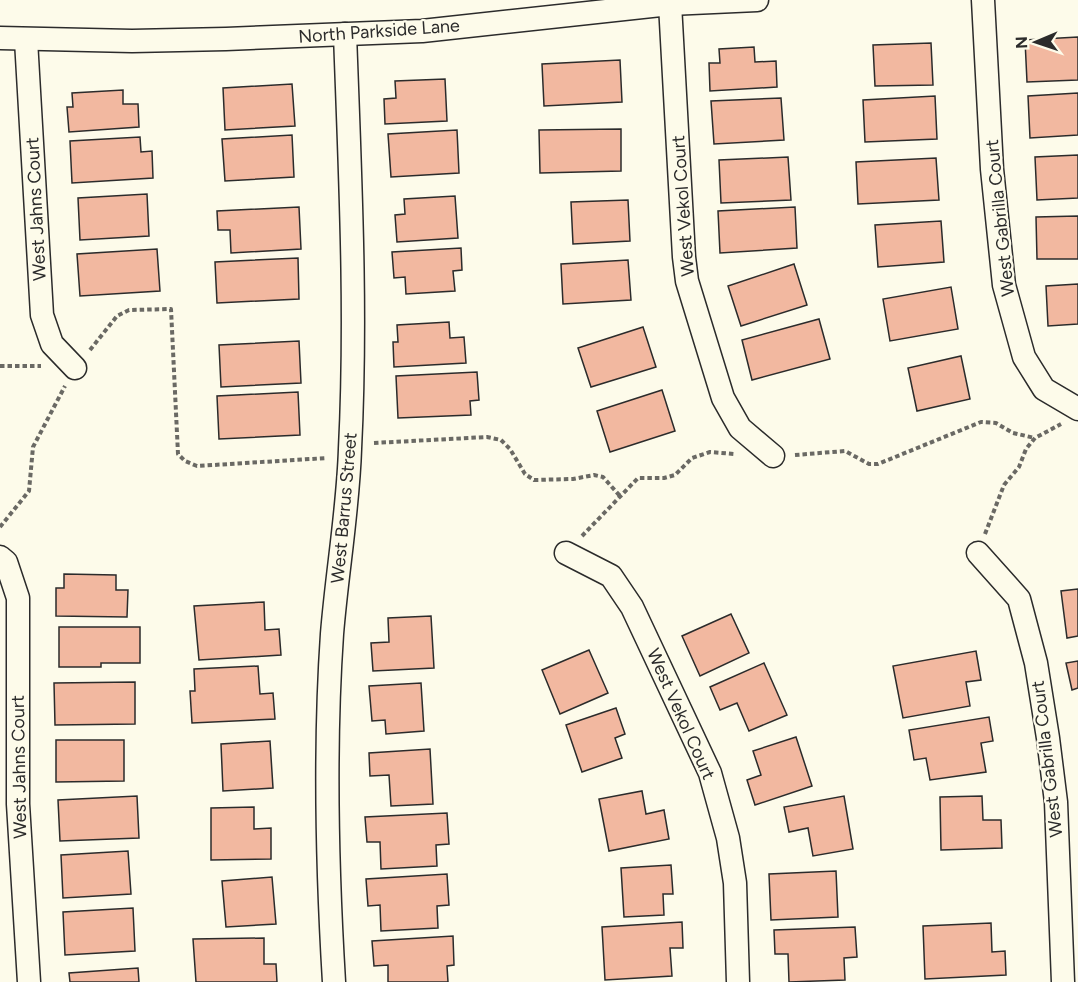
<svg xmlns="http://www.w3.org/2000/svg" width="1078" height="982" font-family="Figtree,sans-serif">
  <style>
    .building { fill: #f2b8a0; stroke: #2b2b2b; stroke-width: 1.5 }
    .lines { fill: none; stroke-linecap: round; stroke-linejoin: round }
    .minor-casing { stroke: #2b2b2b; stroke-width: 25 }
    .path { stroke: #6a6964; stroke-width: 4; stroke-dasharray: 4.5 3; stroke-linecap: butt }
    .minor { stroke: #fdfbea; stroke-width: 22 }
    .labels { text-anchor: middle; stroke-width: 4.5; stroke-linejoin: round; paint-order: stroke }
    .street-label { font-size: 18px; fill: #2b2b2b; stroke: #fdfbea }
  </style>
  <rect width="100%" height="100%" fill="#fdfbea"/>
  <g class="building">
    <polygon points="1078,37 1078,80 1027,82 1025,40"/>
    <polygon points="931,43 933,85 875,86 873,45"/>
    <polygon points="754,47 755,62 776,61 777,87 710,91 709,63 720,63 719,49"/>
    <polygon points="620,60 622,102 544,106 542,64"/>
    <polygon points="445,79 447,121 385,124 384,99 396,98 395,81"/>
    <polygon points="292,84 295,126 225,130 223,88"/>
    <polygon points="123,90 123,104 138,104 139,127 69,132 67,107 73,107 72,93"/>
    <polygon points="1078,93 1078,135 1030,138 1028,96"/>
    <polygon points="935,96 937,139 865,142 863,100"/>
    <polygon points="781,98 784,140 714,144 711,101"/>
    <polygon points="621,129 621,171 540,173 539,130"/>
    <polygon points="457,130 459,173 391,177 388,134"/>
    <polygon points="292,135 294,177 225,181 222,139"/>
    <polygon points="140,137 141,152 152,151 153,178 72,183 70,141"/>
    <polygon points="1078,155 1078,198 1037,200 1035,157"/>
    <polygon points="788,157 791,200 721,203 719,160"/>
    <polygon points="936,158 939,200 858,204 856,162"/>
    <polygon points="147,194 149,236 80,240 78,198"/>
    <polygon points="455,196 458,238 397,242 395,215 405,214 404,199"/>
    <polygon points="628,200 630,241 573,244 571,202"/>
    <polygon points="299,207 301,249 231,253 230,230 218,230 217,211"/>
    <polygon points="795,207 797,248 720,253 718,211"/>
    <polygon points="1078,216 1078,259 1037,259 1036,217"/>
    <polygon points="941,221 944,262 878,267 875,225"/>
    <polygon points="461,248 462,270 453,271 455,291 406,294 405,277 394,278 392,252"/>
    <polygon points="157,249 160,291 80,296 77,254"/>
    <polygon points="298,258 299,299 217,303 215,262"/>
    <polygon points="628,260 631,300 563,304 561,264"/>
    <polygon points="794,264 807,305 741,326 728,286"/>
    <polygon points="1078,284 1078,324 1048,326 1046,286"/>
    <polygon points="951,287 958,329 890,341 883,299"/>
    <polygon points="819,319 830,359 752,380 742,340"/>
    <polygon points="449,322 450,338 464,337 466,363 394,367 393,342 398,342 397,325"/>
    <polygon points="643,327 656,367 591,387 578,348"/>
    <polygon points="299,341 301,383 221,387 219,345"/>
    <polygon points="961,356 970,399 917,411 908,368"/>
    <polygon points="477,372 479,400 470,401 471,415 398,418 396,376"/>
    <polygon points="662,390 675,431 610,452 597,411"/>
    <polygon points="298,392 300,435 219,439 217,396"/>
    <polygon points="64,574 116,575 116,590 128,590 127,617 56,616 56,588 64,588"/>
    <polygon points="1078,589 1078,636 1067,638 1061,591"/>
    <polygon points="264,602 265,630 279,629 281,655 199,660 194,606"/>
    <polygon points="731,614 749,653 700,676 682,636"/>
    <polygon points="431,616 434,668 373,671 371,643 389,642 388,618"/>
    <polygon points="59,627 140,627 140,663 101,663 101,667 59,667"/>
    <polygon points="589,650 608,693 560,714 542,670"/>
    <polygon points="976,651 981,680 966,682 970,706 903,718 893,666"/>
    <polygon points="1078,661 1078,688 1072,690 1066,663"/>
    <polygon points="764,663 787,715 749,731 737,703 720,710 710,687"/>
    <polygon points="258,666 260,694 273,693 275,719 192,723 190,691 195,691 194,669"/>
    <polygon points="135,682 135,724 55,725 54,683"/>
    <polygon points="421,683 424,731 386,734 385,720 372,721 369,686"/>
    <polygon points="616,708 625,734 615,738 622,758 582,772 566,725"/>
    <polygon points="989,717 993,741 981,743 986,772 930,780 926,758 914,760 909,730"/>
    <polygon points="796,737 812,786 755,805 747,780 761,775 753,751"/>
    <polygon points="56,740 124,740 124,781 56,782"/>
    <polygon points="270,741 273,788 223,791 221,744"/>
    <polygon points="430,749 433,804 391,806 389,775 370,776 369,753"/>
    <polygon points="642,791 646,814 664,810 669,839 609,851 599,799"/>
    <polygon points="137,796 139,838 60,841 58,800"/>
    <polygon points="844,796 853,849 813,856 808,828 789,832 784,807"/>
    <polygon points="982,796 983,820 1001,820 1002,848 941,850 940,797"/>
    <polygon points="254,807 254,829 271,828 271,859 211,860 211,808"/>
    <polygon points="447,813 449,844 436,845 437,866 381,869 380,842 367,842 365,817"/>
    <polygon points="128,851 131,894 63,898 61,855"/>
    <polygon points="671,865 673,894 663,894 664,915 624,917 621,868"/>
    <polygon points="836,871 838,917 771,920 769,874"/>
    <polygon points="447,874 449,905 437,906 438,928 381,931 380,905 368,906 366,879"/>
    <polygon points="272,877 276,924 226,927 222,881"/>
    <polygon points="133,908 135,951 65,955 63,912"/>
    <polygon points="682,922 683,948 670,948 672,976 605,980 602,927"/>
    <polygon points="991,923 992,952 1005,951 1006,975 925,979 923,926"/>
    <polygon points="855,927 857,957 844,958 845,980 789,982 788,954 775,954 774,930"/>
    <polygon points="453,936 454,965 447,966 448,982 388,982 388,965 374,966 372,941"/>
    <polygon points="264,938 264,964 276,964 277,982 196,982 193,939"/>
    <polygon points="138,968 139,982 70,982 69,973"/>
  </g>
  <g class="lines">
    <defs>
      <g id="minor">
        <polyline points="983,0 992,169 1004,285 1024,357 1044,389 1078,409"/>
        <polyline points="670,4 684,257 687,281 723,398 740,428 773,456"/>
        <polyline points="0,38 132,41 226,39 422,31 670,4 757,0"/>
        <polyline points="26,40 42,315 52,344 75,368"/>
        <polyline points="566,553 611,576 632,607 710,773 728,838 735,883 738,982"/>
        <polyline points="978,553 1019,599 1036,663 1048,738 1056,802 1063,982"/>
        <polyline points="0,557 6,562 18,598 18,804 29,982"/>
        <path d="M334 982C327 866 324 750 332 634 337 572 348 511 350 449 357 311 350 173 345 34"/>
      </g>
    </defs>
    <use href="#minor" class="minor-casing"/>
    <g class="path">
      <polyline points="90,350 117,316 129,310 171,309 178,454 185,461 197,466 327,458"/>
      <polyline points="0,366 41,366"/>
      <polyline points="374,443 487,437 501,440 510,449 525,474 534,480 573,479 594,475 603,477 620,496"/>
      <polyline points="795,455 845,451 869,464 878,464 981,422 996,423 1013,433 1035,438"/>
      <polyline points="0,527 29,491 33,447 65,386"/>
      <polyline points="985,534 1004,485 1019,467 1026,449 1035,438 1061,424"/>
      <polyline points="582,536 638,478 664,478 675,475 692,458 710,452 734,454"/>
    </g>
    <use href="#minor" class="minor"/>
  </g>
  <g class="labels">
    <g class="street-label">
      <text transform="translate(379 31) rotate(-4)" y="6">North Parkside Lane</text>
      <text transform="translate(683 206) rotate(-94)" y="6">West Vekol Court</text>
      <text transform="translate(36 209) rotate(-93)" y="6">West Jahns Court</text>
      <text transform="translate(1000 218) rotate(-96)" y="6">West Gabrilla Court</text>
      <text transform="translate(344 508) rotate(-85)" y="6">West Barrus Street</text>
      <text transform="translate(681 714) rotate(66)" y="6">West Vekol Court</text>
      <text transform="translate(1047 759) rotate(-97)" y="6">West Gabrilla Court</text>
      <text transform="translate(19 767) rotate(-91)" y="6">West Jahns Court</text>
    </g>
  </g>
  <g transform="translate(1036 42) rotate(268)" stroke="#fdfbea" stroke-width="4.5" paint-order="stroke">
  <path d="M0-4.5L10 22L0 15L-10 22Z" fill="#2b2b2b"/>
  <text y="-9" font-size="16" font-weight="bold" text-anchor="middle" fill="#2b2b2b">N</text>
  </g>
</svg>
